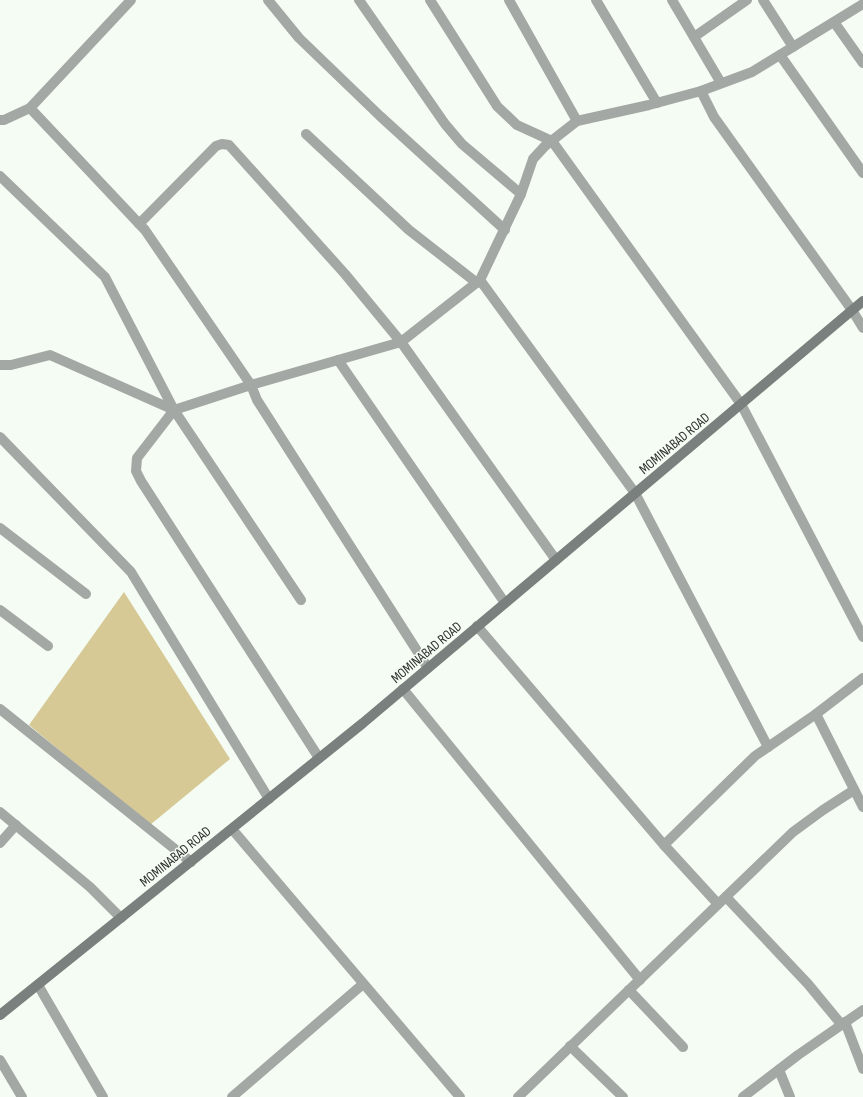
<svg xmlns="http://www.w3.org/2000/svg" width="863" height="1097" font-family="'Sofia Sans Condensed',sans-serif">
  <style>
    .pitch { fill: #d7c995 }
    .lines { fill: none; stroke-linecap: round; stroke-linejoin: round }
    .service { stroke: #a3a8a5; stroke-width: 10 }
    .minor { stroke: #a3a8a5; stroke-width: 10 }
    .tertiary { stroke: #a3a8a5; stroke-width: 10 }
    .secondary { stroke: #79807d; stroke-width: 10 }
    .labels { text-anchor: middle; stroke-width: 3; stroke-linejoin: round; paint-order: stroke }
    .street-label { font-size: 14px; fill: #2d2f2c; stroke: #f5fcf3 }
  </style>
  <rect width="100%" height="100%" fill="#f5fcf3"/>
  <polygon class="pitch" points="124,592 230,759 150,825 29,725"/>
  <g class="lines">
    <polyline class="service" points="174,410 301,600"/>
    <g class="minor">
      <polyline points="268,0 299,38 380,116 505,230"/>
      <polyline points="359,0 445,124 462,144 521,194"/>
      <polyline points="430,0 497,106 517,125 552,141 741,404 863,637"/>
      <polyline points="509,0 577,121"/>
      <polyline points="596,0 657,103"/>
      <polyline points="672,0 721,83"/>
      <polyline points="763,0 793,47"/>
      <polyline points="834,22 863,63"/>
      <polyline points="694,37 747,0"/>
      <polyline points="780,55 863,173"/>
      <polyline points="701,91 714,117 852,310 863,328"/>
      <polyline points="30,108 145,230 251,385 257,400 428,668"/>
      <polyline points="0,120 4,120 30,108 131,0"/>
      <polyline points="306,134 409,230 477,283"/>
      <polyline points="0,176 105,277 174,410 137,458 136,471 141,481 319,758"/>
      <polyline points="139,224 216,146 222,144 229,145 345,274 401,342 556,560"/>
      <polyline points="480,280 635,493 768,747"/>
      <polyline points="338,360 505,603"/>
      <polyline points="0,365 11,365 50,355 174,410 251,385 401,342 480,280 521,194 533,159 545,146 577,121 649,105 701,91 752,72 863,4"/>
      <polyline points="0,437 131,572 269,799"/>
      <polyline points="0,528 86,594"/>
      <polyline points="0,610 48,646"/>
      <polyline points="477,626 664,845 718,904"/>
      <polyline points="403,689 640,980"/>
      <polyline points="0,709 191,862"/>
      <polyline points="816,714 863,807"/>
      <polyline points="0,812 90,887 121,918"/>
      <polyline points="232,829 460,1097"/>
      <polyline points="0,843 16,825"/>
      <polyline points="664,845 755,756 816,714 863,678"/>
      <polyline points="726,897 808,984 841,1024"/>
      <polyline points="629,990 683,1047"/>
      <polyline points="845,1022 863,1069"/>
      <polyline points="570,1046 623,1097"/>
      <polyline points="0,1060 22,1097"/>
      <polyline points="779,1070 790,1097"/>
      <polyline points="232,1097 363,984"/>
      <polyline points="518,1097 793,832 823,810 854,790"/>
      <polyline points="743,1097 798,1055 863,1010"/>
    </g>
    <polyline class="tertiary" points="38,985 103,1097"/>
    <polyline class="secondary" points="0,1015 363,723 863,301"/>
  </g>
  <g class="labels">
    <g class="street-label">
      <text transform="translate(674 443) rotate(-40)" y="5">MOMINABAD ROAD</text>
      <text transform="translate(426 652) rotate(-40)" y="5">MOMINABAD ROAD</text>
      <text transform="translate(175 856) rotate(-39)" y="5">MOMINABAD ROAD</text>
    </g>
  </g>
</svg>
